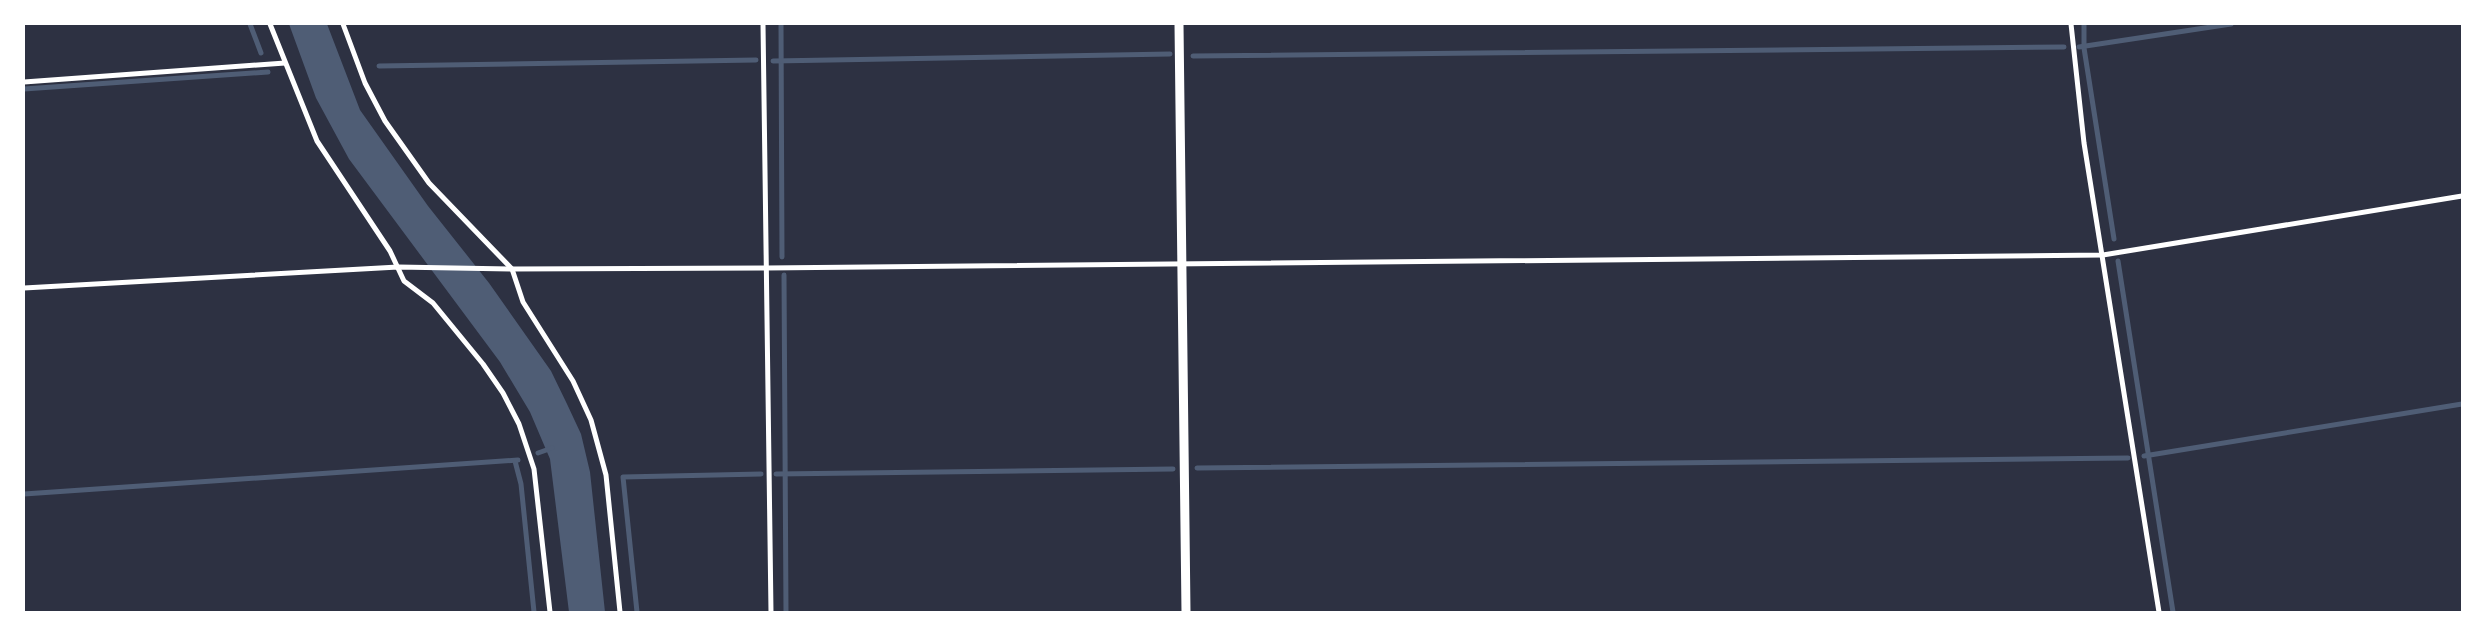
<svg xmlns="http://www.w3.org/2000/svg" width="2486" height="636" viewBox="0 0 2486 636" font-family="Lato,sans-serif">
<rect width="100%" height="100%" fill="#2d3142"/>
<polygon fill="#4f5d75" points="289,24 327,24 360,110 428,206 489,283 551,371 567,404 581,434 590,472 605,612 569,612 550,459 530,412 500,362 349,159 316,98"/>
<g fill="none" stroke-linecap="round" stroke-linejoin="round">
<g stroke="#4f5d75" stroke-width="5">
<polyline points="250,24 261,53"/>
<polyline points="781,24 782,257"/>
<polyline points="2084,24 2084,48 2114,239"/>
<polyline points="2079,47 2231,24"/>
<polyline points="1193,56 2064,47"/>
<polyline points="773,61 1170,54"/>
<polyline points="379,66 756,60"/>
<polyline points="24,89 268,72"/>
<polyline points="2118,261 2173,612"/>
<polyline points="784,275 786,612"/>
<polyline points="538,453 552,448"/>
<polyline points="2144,456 2462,404"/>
<polyline points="515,461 521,484 534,612"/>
<polyline points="1197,468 2128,458"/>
<polyline points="776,474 1173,469"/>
<polyline points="24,494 518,460"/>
<polyline points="637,612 623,477 761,474"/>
</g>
<g stroke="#fff" stroke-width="5">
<polyline points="270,24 317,141 390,251 404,281 433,303 483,364 503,393 519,424 534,469 550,612"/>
<polyline points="343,24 365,83 385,121 429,183 512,269 523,302 573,381 591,420 606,475 620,612"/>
<polyline points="763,24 771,612"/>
<polyline points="2071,24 2084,143 2159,612"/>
<polyline points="24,82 285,63"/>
<polyline points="24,288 398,267 512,269 766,268 2103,255 2462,196"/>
</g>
<polyline stroke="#fff" stroke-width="9" points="1179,24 1186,612"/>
</g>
<rect width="2486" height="636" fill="none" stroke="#ffffff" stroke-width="50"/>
</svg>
